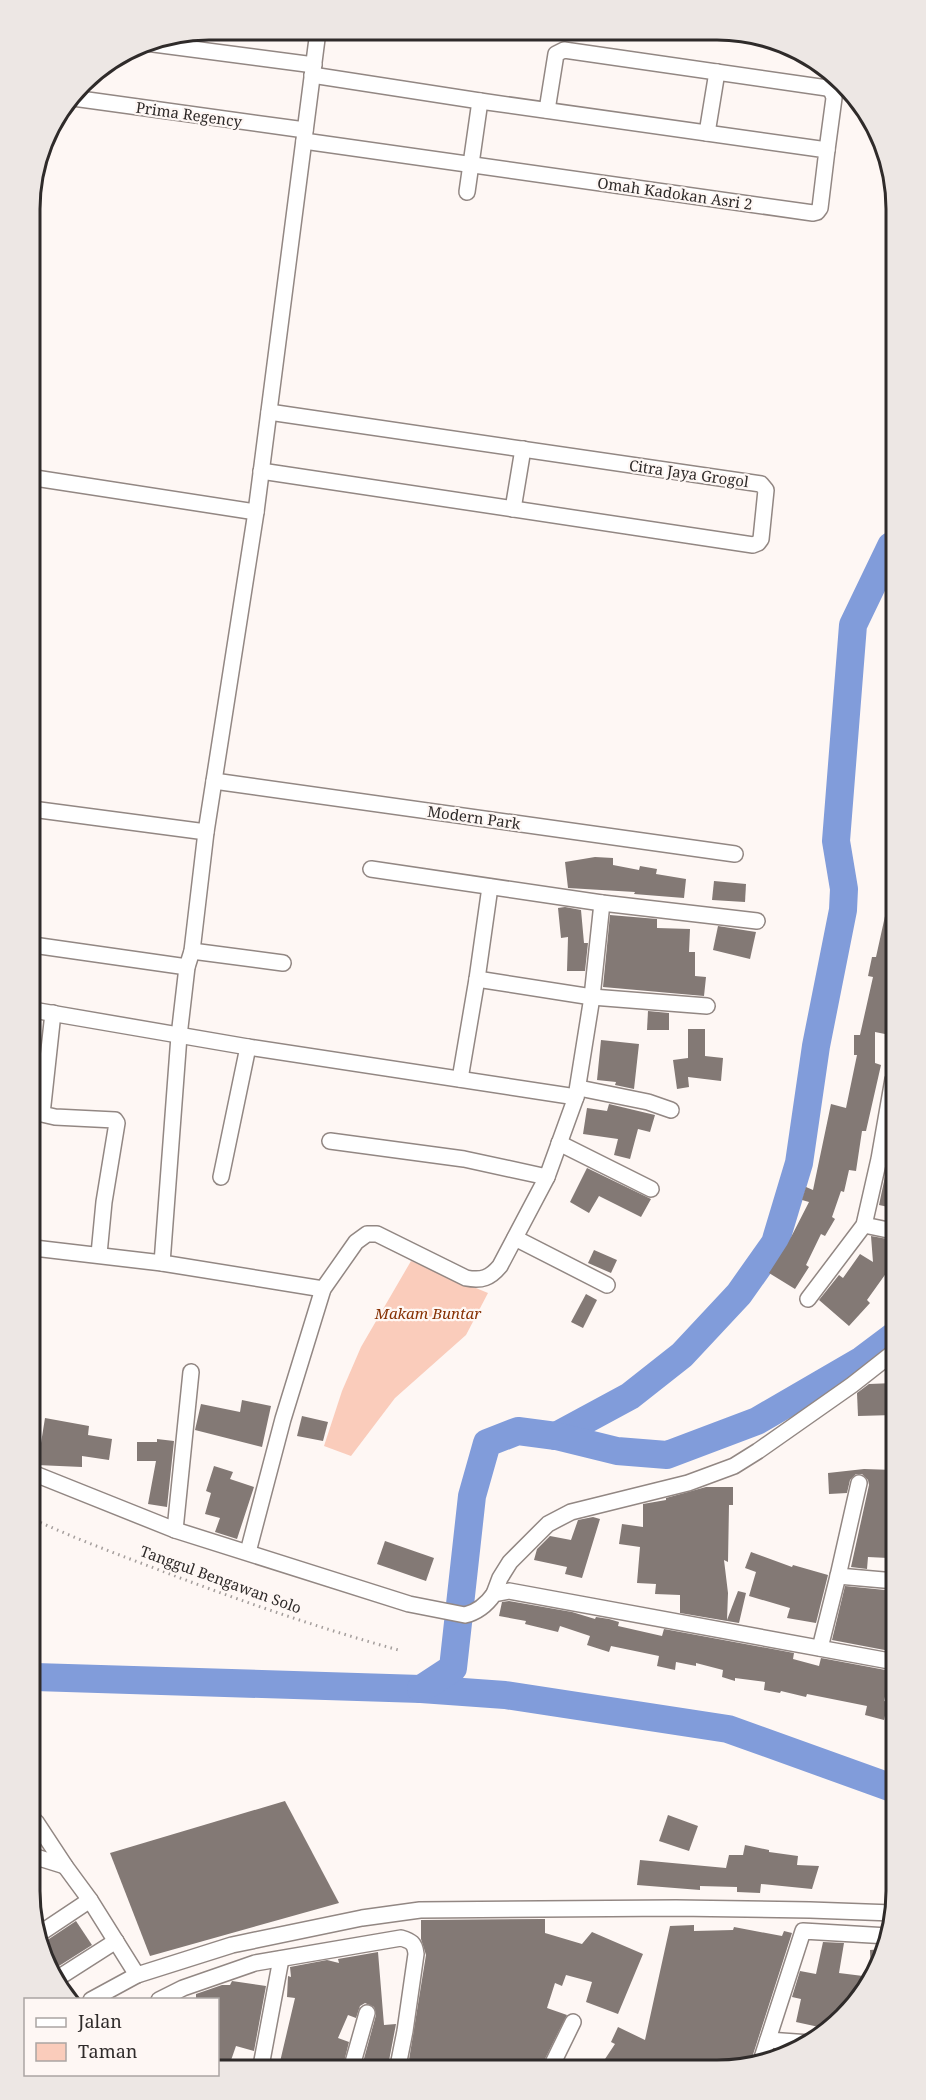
<svg xmlns="http://www.w3.org/2000/svg" width="926" height="2100" viewBox="0 0 926 2100" font-family="'Noto Serif',serif">
<rect width="100%" height="100%" fill="#fef7f4"/>
<polygon fill="#faccbb" points="411,1261 488,1293 466,1335 395,1398 351,1456 324,1446 342,1391 361,1347"/>
<g fill="none" stroke-linecap="round" stroke-linejoin="round">
<g stroke="#819cda" stroke-width="28">
<polyline points="556,1436 630,1396 682,1355 739,1294 775,1243 799,1163 816,1046 843,910 844,889 836,841 853,625 891,546"/>
<polyline points="35,1677 421,1689 505,1695 728,1729 895,1789"/>
<polyline points="421,1689 453,1668 472,1496 487,1443 518,1431 556,1436 617,1451 667,1455 757,1421 862,1360 894,1336"/>
</g>
</g>
<g fill="#837975">
<polygon points="595,857 613,858 613,865 639,870 640,866 657,869 656,874 686,879 684,898 634,894 635,892 568,888 565,862"/>
<polygon points="714,881 746,884 745,902 712,900"/>
<polygon points="565,907 581,910 584,943 588,943 585,971 567,971 568,937 561,938 558,908"/>
<polygon points="887,907 892,907 893,1007 885,1034 875,1032 875,1063 881,1065 866,1131 862,1131 856,1171 849,1170 844,1192 841,1191 832,1217 835,1219 825,1236 821,1234 806,1265 809,1267 795,1289 769,1273 787,1245 809,1202 802,1200 806,1187 813,1190 831,1104 846,1108 857,1055 854,1055 854,1035 860,1035 873,977 868,976 872,957 876,957"/>
<polygon points="610,915 657,919 657,928 690,929 689,952 695,952 695,976 706,977 704,996 603,987"/>
<polygon points="718,926 756,932 750,959 713,950"/>
<polygon points="648,1011 669,1013 669,1030 647,1030"/>
<polygon points="688,1029 705,1029 705,1056 723,1058 721,1081 688,1077 689,1087 677,1089 673,1060 688,1058"/>
<polygon points="601,1040 639,1044 634,1089 615,1085 616,1082 597,1080"/>
<polygon points="609,1104 655,1115 650,1132 638,1129 630,1159 614,1155 618,1139 583,1134 587,1108 607,1111"/>
<polygon points="890,1153 893,1153 893,1208 879,1205"/>
<polygon points="587,1168 651,1199 641,1217 599,1196 589,1213 570,1202"/>
<polygon points="871,1236 893,1240 892,1265 867,1300 870,1303 849,1326 819,1300 839,1275 843,1278 860,1254 873,1262"/>
<polygon points="594,1250 617,1260 611,1273 588,1263"/>
<polygon points="586,1294 597,1300 583,1328 571,1322"/>
<polygon points="894,1383 894,1415 858,1416 857,1393 869,1384"/>
<polygon points="242,1400 271,1406 262,1447 195,1430 201,1404 240,1412"/>
<polygon points="302,1416 328,1422 323,1441 297,1436"/>
<polygon points="45,1418 89,1426 88,1435 112,1439 109,1460 82,1456 82,1467 37,1465 39,1442 41,1443"/>
<polygon points="157,1439 174,1441 167,1507 148,1504 156,1461 137,1461 137,1442 157,1442"/>
<polygon points="214,1466 233,1472 230,1479 254,1487 237,1539 215,1532 220,1518 205,1514 211,1493 206,1491"/>
<polygon points="864,1469 894,1470 894,1517 891,1516 888,1558 868,1557 867,1569 851,1567 869,1485 868,1480 862,1474 856,1474 850,1480 847,1493 829,1494 828,1473"/>
<polygon points="706,1487 733,1487 733,1505 729,1505 728,1562 724,1560 728,1593 727,1620 738,1591 746,1593 739,1623 680,1613 680,1595 655,1594 656,1584 637,1583 640,1547 619,1544 622,1524 643,1527 643,1504 666,1500 666,1498"/>
<polygon points="593,1517 600,1519 582,1578 565,1574 567,1567 534,1560 537,1549 550,1536 571,1540 578,1520"/>
<polygon points="385,1541 434,1558 426,1581 377,1564"/>
<polygon points="751,1552 792,1567 793,1565 828,1575 816,1623 787,1618 790,1608 749,1596 756,1572 745,1568"/>
<polygon points="845,1586 895,1591 895,1652 832,1640"/>
<polygon points="509,1601 572,1612 595,1619 596,1617 609,1619 619,1622 618,1626 662,1636 664,1629 794,1653 793,1659 819,1666 821,1658 891,1671 884,1701 888,1702 884,1720 865,1715 867,1706 807,1694 806,1697 781,1691 780,1693 764,1690 765,1682 735,1678 735,1681 722,1677 723,1670 696,1663 696,1666 676,1662 675,1670 657,1666 659,1656 611,1646 609,1652 587,1645 590,1636 560,1626 558,1632 525,1624 526,1621 499,1616 502,1602"/>
<polygon points="285,1801 339,1903 150,1956 110,1853"/>
<polygon points="668,1815 698,1826 689,1851 659,1841"/>
<polygon points="745,1845 769,1850 769,1852 798,1856 797,1865 819,1866 812,1889 761,1884 760,1893 737,1892 737,1887 700,1886 700,1890 637,1885 640,1860 726,1868 729,1855 743,1855"/>
<polygon points="545,1919 545,1933 582,1944 592,1932 643,1954 618,2014 586,2002 592,1982 566,1975 562,1986 555,1983 547,2008 567,2015 542,2065 408,2066 426,1955 421,1939 421,1920"/>
<polygon points="76,1921 92,1945 51,1971 40,1945"/>
<polygon points="694,1925 694,1931 733,1930 734,1927 782,1936 784,1931 792,1933 750,2064 601,2065 615,2044 611,2042 618,2027 645,2040 670,1926"/>
<polygon points="823,1942 844,1943 839,1973 871,1977 870,1950 885,1949 882,1959 859,2000 828,2029 796,2022 801,1999 792,1997 800,1971 816,1974"/>
<polygon points="378,1952 384,2025 396,2024 388,2066 362,2066 376,2015 374,2007 365,2003 360,2006 356,2018 348,2015 338,2038 349,2042 343,2066 279,2066 295,1998 287,1997 288,1976 291,1977 290,1967 327,1960 339,1963 338,1959"/>
<polygon points="232,1981 266,1986 254,2051 236,2046 229,2066 218,2061 218,2000 196,2000 196,1994 222,1985 230,1985"/>
</g>
<g fill="none" stroke-linecap="round" stroke-linejoin="round">
<g stroke="#928783" stroke-width="18">
<g id="minor">
<polyline points="146,43 314,65"/>
<polyline points="73,98 305,130"/>
<polyline points="547,110 556,54 564,50 827,88 832,92 834,98 827,150"/>
<polyline points="707,133 717,72"/>
<polyline points="304,141 813,213 817,212 820,208 827,150 480,101 312,75"/>
<polyline points="467,192 480,101"/>
<polyline points="261,471 753,545 758,543 761,539 766,490 761,484 269,412"/>
<polyline points="35,478 256,512"/>
<polyline points="513,509 523,449"/>
<polyline points="214,781 735,854"/>
<polyline points="32,809 206,832"/>
<polyline points="371,869 602,903 757,921"/>
<polyline points="33,945 187,967"/>
<polyline points="192,951 283,963"/>
<polyline points="477,979 592,997 707,1006"/>
<polyline points="33,1010 248,1047 576,1097"/>
<polyline points="53,1013 42,1114 55,1117 115,1120 117,1123 104,1202 99,1254"/>
<polyline points="460,1079 477,979 490,887"/>
<polyline points="579,1088 648,1102 671,1110"/>
<polyline points="330,1141 464,1159 547,1177"/>
<polyline points="559,1143 651,1189"/>
<polyline points="221,1177 248,1047"/>
<polyline points="864,1225 893,1231"/>
<polyline points="515,1238 607,1285"/>
<polyline points="34,1248 162,1263 323,1289"/>
<polyline points="162,1263 179,1036 187,967 192,951 206,832 256,512 318,31"/>
<polyline points="808,1299 864,1225 879,1159 893,1079"/>
<path d="M 35,1474 L 175,1530 L 409,1604 L 465,1615 C 478,1612 487,1604 494,1594 L 509,1591 L 895,1662"/>
<polyline points="175,1530 191,1372"/>
<path d="M 248,1552 L 283,1419 L 323,1289 L 356,1242 L 367,1234 L 377,1234 L 466,1278 C 482,1281 490,1278 500,1266 L 547,1177 L 576,1097 L 592,997 L 602,903"/>
<polyline points="838,1576 895,1581"/>
<polyline points="494,1594 500,1578 510,1562 548,1524 571,1512 688,1483 734,1466 758,1451 852,1385 894,1352"/>
<polyline points="820,1648 838,1576 859,1483"/>
<polyline points="36,1822 65,1866 90,1900 137,1975"/>
<polyline points="36,1857 65,1866"/>
<polyline points="36,1936 90,1900"/>
<polyline points="55,1980 116,1941"/>
<polyline points="91,2000 137,1975 232,1945 362,1918 420,1910 676,1908 810,1910 893,1913"/>
<path d="M 159,2000 L 183,1988 L 255,1963 L 401,1938 C 411,1941 415,1943 416,1954 L 405,2031 L 398,2066"/>
<polyline points="768,2040 810,2043"/>
<polyline points="760,2064 803,1931 888,1936"/>
<polyline points="552,2065 573,2022"/>
<polyline points="261,2066 281,1959"/>
<polyline points="352,2066 367,2013"/>
</g>
</g>
<path stroke="#a49e9c" stroke-width="3" stroke-dasharray="1.5 4.5" stroke-linecap="butt" d="M 35,1520 C 74,1538 114,1553 154,1568 C 235,1599 318,1628 402,1651"/>
<use href="#minor" stroke="#fff" stroke-width="15"/>
</g>
<g text-anchor="middle" dominant-baseline="central" stroke-width="4.5" stroke-linejoin="round" paint-order="stroke">
<g font-size="15" fill="#2f2b2a" stroke="#fef7f4">
<text transform="translate(189 114) rotate(8)">Prima Regency</text>
<text transform="translate(675 193) rotate(8)">Omah Kadokan Asri 2</text>
<text transform="translate(689 473) rotate(8)">Citra Jaya Grogol</text>
<text transform="translate(474 817) rotate(8)">Modern Park</text>
<text transform="translate(221 1579) rotate(20)">Tanggul Bengawan Solo</text>
</g>
<g font-size="15" font-style="italic" fill="#863003" stroke="#fef7f4">
<text x="428" y="1313">Makam Buntar</text>
</g>
</g>
<path d="M0 0H926V2100H0ZM209 40H717A169 169 0 0 1 886 209V1891A169 169 0 0 1 717 2060H209A169 169 0 0 1 40 1891V209A169 169 0 0 1 209 40Z" fill="#ede7e4" fill-rule="evenodd"/>
<path fill="none" stroke="#2f2b2a" stroke-width="3" d="M209 40H717A169 169 0 0 1 886 209V1891A169 169 0 0 1 717 2060H209A169 169 0 0 1 40 1891V209A169 169 0 0 1 209 40Z"/>
<rect x="24" y="1998" width="195" height="78" fill="#fef7f4" stroke="#aba5a3" stroke-width="1.5"/>
<rect x="36" y="2018" width="30" height="9" fill="#ffffff" stroke="#aba5a3" stroke-width="1.5"/>
<text x="78" y="2028" font-size="18" fill="#2f2b2a">Jalan</text>
<rect x="36" y="2043" width="30" height="18" fill="#faccbb" stroke="#aba5a3" stroke-width="1.5"/>
<text x="78" y="2058" font-size="18" fill="#2f2b2a">Taman</text>
</svg>
